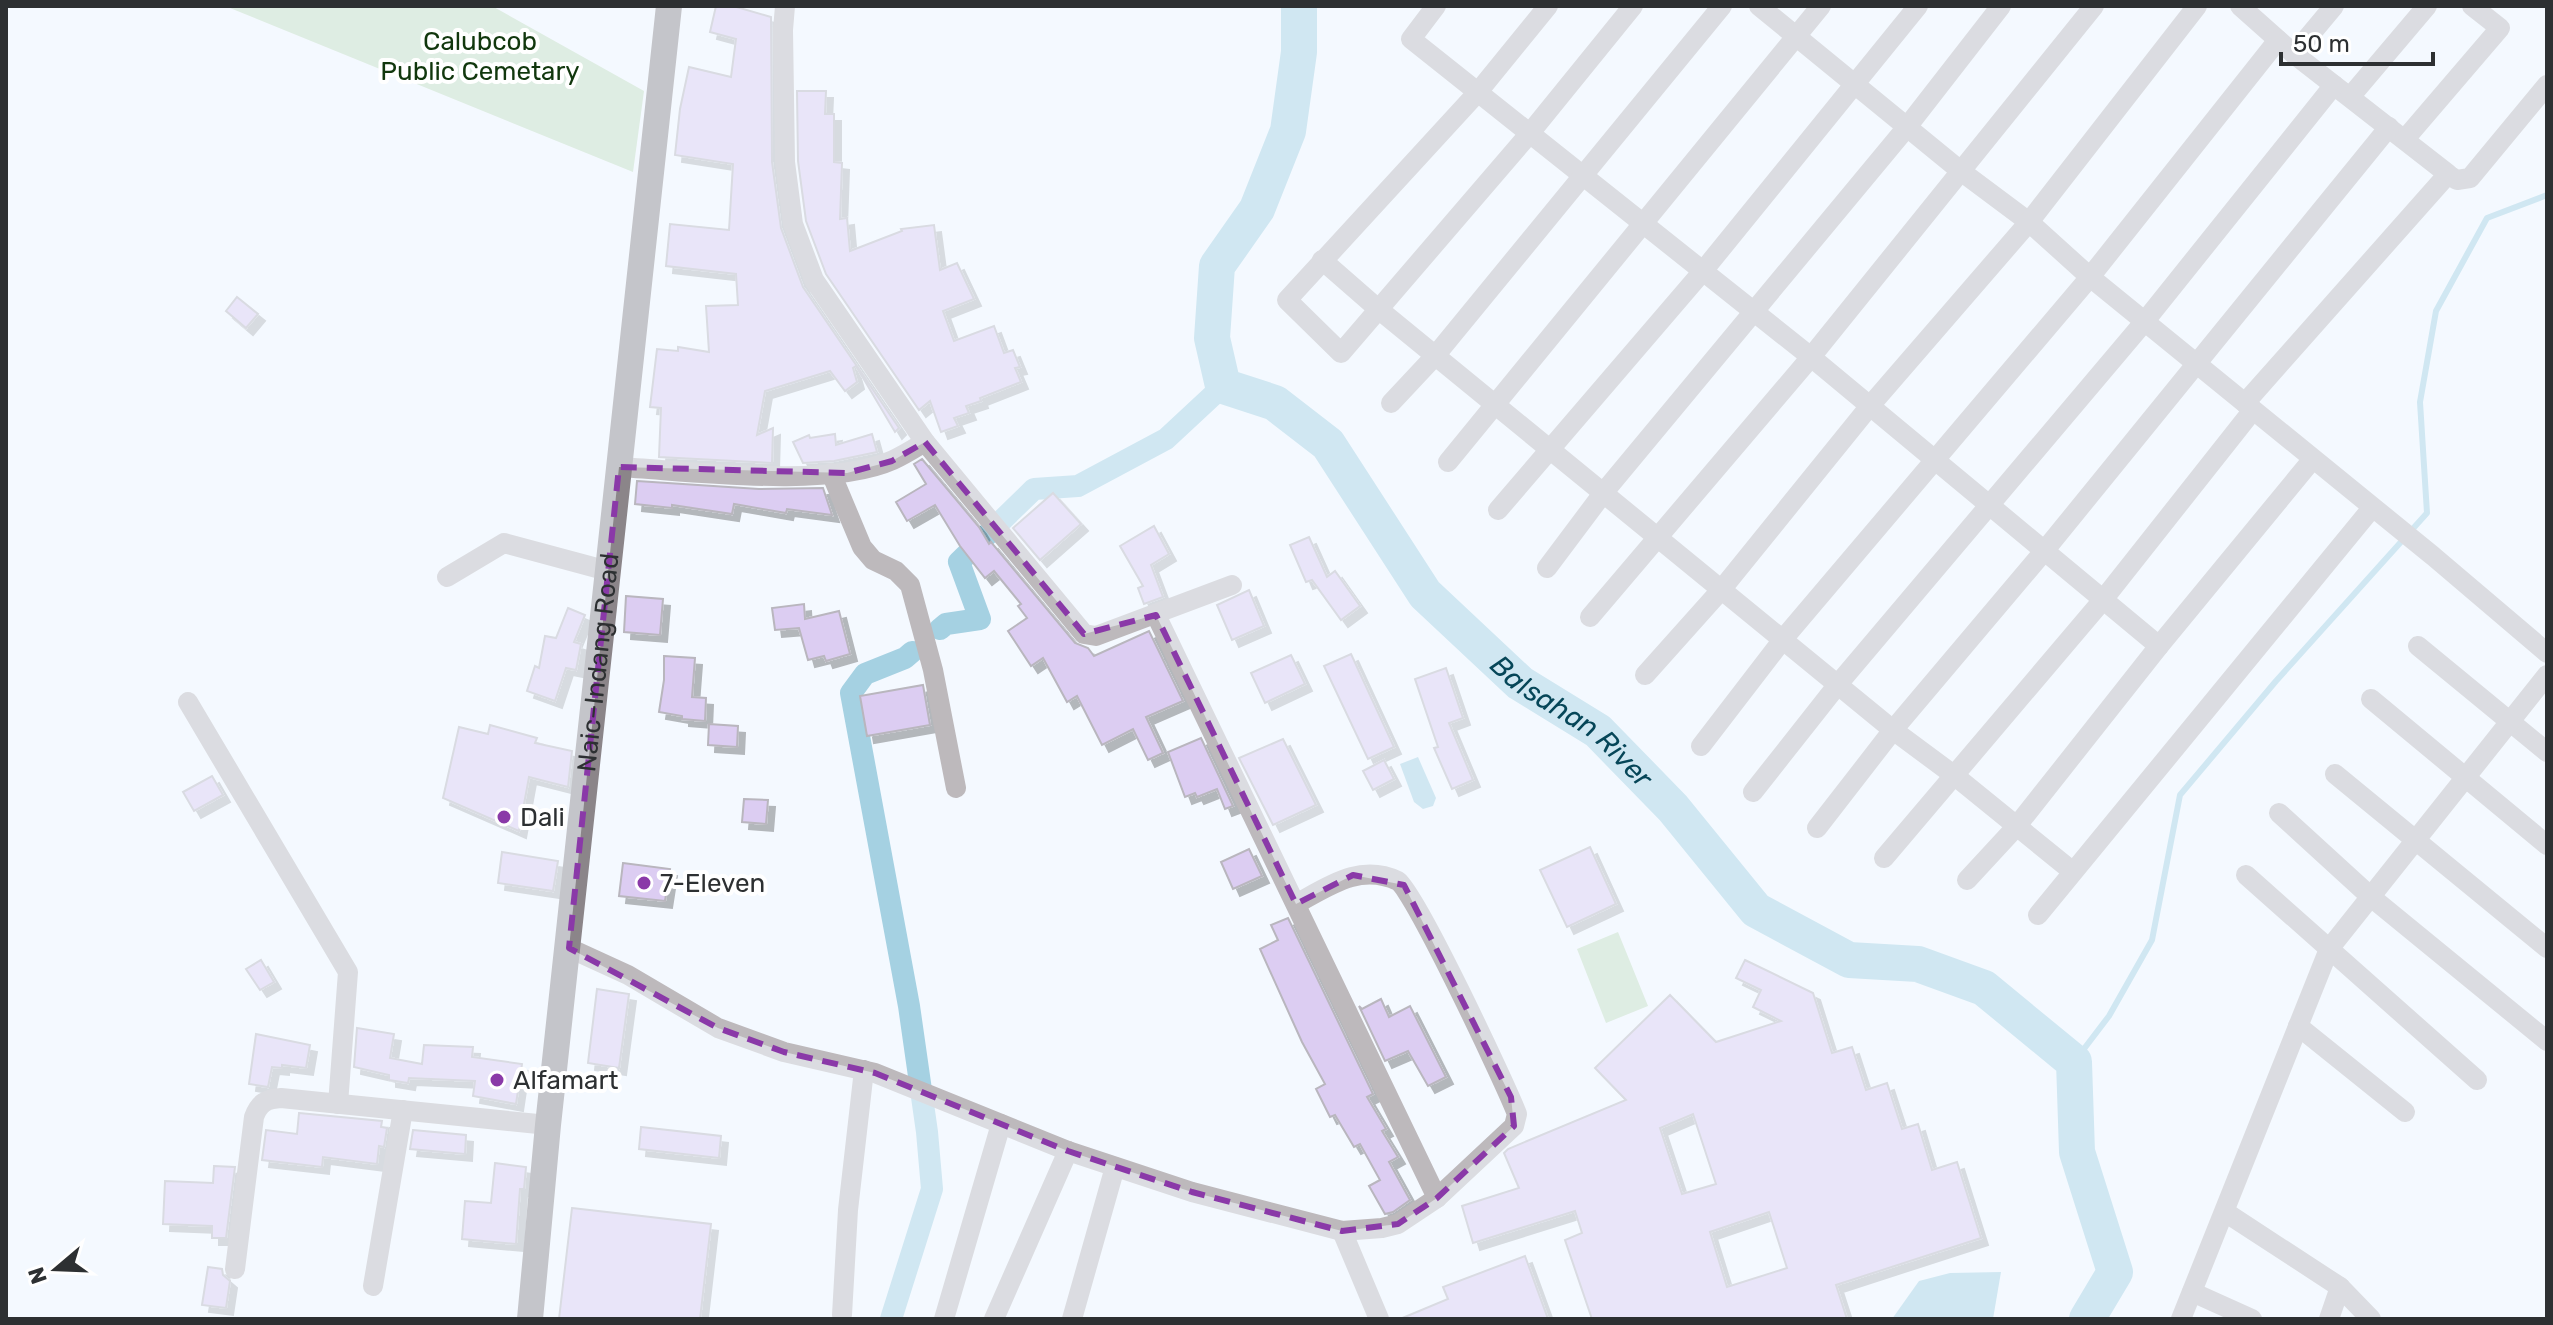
<svg xmlns="http://www.w3.org/2000/svg" width="2553" height="1325" viewBox="0 0 2553 1325" font-family="Rubik,sans-serif">
<defs>
<filter id="shadow"><feDropShadow dx="7" dy="7" stdDeviation="0" flood-color="#0004"/></filter>
</defs>
<rect width="100%" height="100%" fill="#f4f9ff"/>
<g fill="#c4ddc0">
<polygon points="225,6 492,6 644,91 633,172"/>
<polygon points="1618,932 1648,1006 1606,1023 1577,949"/>
</g>
<g fill="#a5d1e2">
<polygon points="1418,757 1436,798 1433,806 1423,809 1414,802 1400,764"/>
<polygon points="2001,1272 1993,1319 1892,1319 1919,1281 1950,1273"/>
</g>
<g fill="none" stroke-linecap="round" stroke-linejoin="round">
<polyline stroke="#a5d1e2" stroke-width="6" points="2074,1062 2109,1016 2152,940 2180,795 2276,681 2427,513 2420,402 2436,311 2487,218 2547,195"/>
<g stroke="#a5d1e2" stroke-width="22">
<polyline points="940,629 946,624 980,619 959,562 1034,489 1078,486 1166,439 1223,386"/>
<polyline points="891,1319 932,1189 927,1132 909,1006 851,693 865,674 905,658 912,652"/>
</g>
<path stroke="#a5d1e2" stroke-width="36" id="s1" d="M 1299,6 L 1299,52 L 1288,131 L 1257,209 L 1217,266 L 1212,338 L 1223,386 L 1275,403 L 1328,444 L 1425,594 L 1520,683 L 1598,731 L 1673,808 L 1756,910 L 1849,960 L 1918,964 L 1984,988 L 2074,1062 L 2077,1152 L 2115,1272 L 2087,1319"/>
</g>
<g fill="#dccdf2" stroke="#b9b6be" stroke-width="2" fill-rule="evenodd" filter="url(#shadow)">
<polygon points="716,6 733,6 771,17 772,162 781,228 803,287 899,428 895,432 856,366 853,368 857,382 845,391 830,371 765,391 757,435 773,428 772,463 659,457 661,408 650,407 657,349 678,351 678,347 709,352 706,306 738,305 736,274 666,266 670,224 729,230 733,164 675,155 680,109 689,67 731,77 736,39 710,32"/>
<polygon points="797,91 826,91 825,114 834,114 834,162 842,163 840,219 847,218 850,251 902,231 901,229 934,225 940,270 957,263 974,299 943,311 954,341 994,326 1004,353 1013,350 1020,367 1015,368 1021,382 980,398 981,401 966,406 969,413 954,418 958,426 941,432 930,401 919,410 826,274 806,221 798,161"/>
<polygon points="237,297 258,314 246,328 226,311"/>
<polygon points="835,434 836,445 872,434 877,452 834,461 803,463 793,442 809,435 810,438"/>
<polygon points="922,459 979,527 989,544 991,542 1075,643 1088,648 1094,656 1149,631 1183,701 1146,717 1163,753 1148,760 1133,729 1102,745 1077,696 1067,702 1043,658 1031,666 1008,631 1027,618 1018,606 1021,604 994,571 985,578 960,546 935,505 907,521 896,502 926,484 914,464"/>
<polygon points="637,481 759,489 823,488 832,515 787,509 786,513 734,504 732,514 672,505 672,508 635,504"/>
<polygon points="1053,493 1081,524 1040,560 1013,528"/>
<polygon points="1154,526 1169,554 1151,565 1163,597 1144,604 1138,588 1143,586 1120,546"/>
<polygon points="1309,537 1327,577 1335,571 1360,606 1341,620 1312,580 1306,582 1290,545"/>
<polygon points="1249,590 1264,626 1232,640 1217,605"/>
<polygon points="626,596 663,599 660,635 624,632"/>
<polygon points="804,604 805,619 839,611 850,654 826,661 824,656 808,660 799,628 775,630 772,608"/>
<polygon points="568,608 585,615 574,642 581,644 576,670 566,668 555,701 527,691 535,666 539,668 545,636 556,638"/>
<polygon points="1351,654 1394,747 1368,759 1324,666"/>
<polygon points="1291,655 1305,684 1265,703 1251,673"/>
<polygon points="664,656 695,658 692,697 706,698 705,721 682,719 682,716 659,712 664,680"/>
<polygon points="1446,668 1463,718 1449,723 1473,780 1452,789 1434,748 1438,747 1415,679"/>
<polygon points="923,685 930,725 867,736 860,696"/>
<polygon points="709,724 738,726 737,747 708,745"/>
<polygon points="490,725 537,738 535,743 572,751 568,787 529,777 519,831 443,798 459,727 488,734"/>
<polygon points="1201,738 1233,806 1225,809 1217,789 1197,797 1195,793 1185,797 1168,752"/>
<polygon points="1283,739 1316,805 1273,825 1239,758"/>
<polygon points="1384,760 1394,779 1373,790 1363,771"/>
<polygon points="212,776 223,795 194,811 183,792"/>
<polygon points="744,799 768,800 766,824 742,822"/>
<polygon points="1590,847 1616,904 1567,927 1540,870"/>
<polygon points="1249,849 1262,876 1233,889 1221,862"/>
<polygon points="502,852 558,861 553,891 498,883"/>
<polygon points="623,863 670,869 665,901 619,896"/>
<polygon points="1288,918 1373,1094 1367,1097 1386,1129 1382,1131 1398,1157 1389,1162 1410,1200 1393,1212 1385,1214 1369,1186 1380,1180 1360,1144 1354,1147 1335,1115 1330,1117 1316,1089 1325,1084 1302,1042 1260,949 1278,940 1271,925"/>
<polygon points="261,960 274,982 260,990 246,969"/>
<path d="M 1745,960 L 1813,993 L 1832,1053 L 1852,1047 L 1866,1090 L 1887,1083 L 1902,1129 L 1918,1124 L 1932,1170 L 1957,1162 L 1981,1238 L 1836,1285 L 1847,1319 L 1592,1319 L 1565,1240 L 1582,1233 L 1575,1211 L 1473,1243 L 1462,1206 L 1519,1188 L 1504,1153 L 1508,1149 L 1626,1100 L 1595,1068 L 1670,995 L 1716,1042 L 1781,1021 L 1753,1007 L 1761,990 L 1736,978 ZM 1693,1114 L 1716,1184 L 1682,1194 L 1660,1128 ZM 1769,1212 L 1787,1268 L 1727,1287 L 1710,1232 Z"/>
<polygon points="597,989 629,994 619,1068 588,1063"/>
<polygon points="1381,999 1389,1017 1410,1006 1446,1077 1428,1086 1408,1051 1385,1061 1359,1006 1362,1009"/>
<polygon points="357,1028 394,1034 390,1058 422,1064 424,1045 473,1047 472,1057 522,1064 516,1104 473,1096 475,1081 409,1078 408,1083 389,1080 389,1075 354,1067"/>
<polygon points="256,1034 310,1045 306,1068 282,1065 282,1068 272,1067 268,1087 249,1084"/>
<polygon points="299,1113 382,1121 381,1127 387,1128 384,1147 379,1146 377,1164 323,1157 322,1167 262,1160 266,1130 297,1134"/>
<polygon points="641,1127 721,1136 719,1158 639,1149"/>
<polygon points="413,1130 466,1135 465,1154 410,1149"/>
<polygon points="495,1163 526,1167 524,1189 520,1189 516,1244 462,1239 465,1201 491,1203"/>
<polygon points="214,1166 235,1167 226,1238 212,1238 212,1226 163,1224 165,1181 213,1183"/>
<polygon points="572,1208 711,1224 700,1319 559,1319"/>
<polygon points="1525,1256 1548,1319 1400,1319 1448,1299 1443,1287"/>
<polygon points="208,1267 222,1269 223,1275 230,1281 226,1308 202,1305"/>
</g>
<g fill="none" stroke-linecap="round" stroke-linejoin="round">
<g stroke="#bdb9bc" stroke-width="20">
<polyline points="785,6 783,30 785,162 793,224 814,280 925,442 1084,634 1096,636 1232,585"/>
<polyline points="1436,6 1411,39 1811,357 2159,646"/>
<polyline points="1548,6 1478,92 1287,300 1341,353 1530,133 1633,6"/>
<polyline points="1759,6 1962,172 2029,222 2090,277 2433,556 2547,653"/>
<polyline points="2240,6 2294,54 2448,174 2245,403"/>
<polyline points="2294,54 2334,6"/>
<polyline points="2350,97 2427,6"/>
<polyline points="2405,139 2500,28 2472,6"/>
<polyline points="2447,174 2457,180 2470,178 2547,85"/>
<polyline points="1322,260 1377,308 1893,730 1955,776 2072,871"/>
<polyline points="1391,403 1435,356 1722,6"/>
<polyline points="1448,462 1821,6"/>
<path d="M 619,467 C 692,471 829,489 893,460 C 904,455 915,448 925,442"/>
<polyline points="831,473 862,547 873,560 896,571 910,585 933,670 956,788"/>
<polyline points="1498,510 1703,271 1918,6"/>
<polyline points="1547,568 1604,492 1907,127 2001,6"/>
<polyline points="447,577 504,543 608,571"/>
<polyline points="1156,615 1437,1198"/>
<polyline points="1590,617 1811,357 2094,6"/>
<polyline points="2418,646 2547,752"/>
<polyline points="1645,675 1721,590 1869,407 2029,222 2197,6"/>
<polyline points="2371,699 2547,845"/>
<polyline points="188,702 348,972 338,1104"/>
<polyline points="1701,746 1784,638 2090,277 2278,40"/>
<polyline points="2335,774 2547,948"/>
<polyline points="1753,792 1839,683 2145,321 2334,85"/>
<polyline points="2279,813 2371,897 2547,1041"/>
<polyline points="1817,828 1893,730 2045,550 2389,127"/>
<polyline points="1884,858 2102,601 2253,410"/>
<polyline points="2246,875 2477,1080"/>
<polyline points="1967,880 2016,827 2159,646 2312,460"/>
<polyline points="2038,915 2372,508"/>
<path d="M 569,948 L 628,975 L 718,1028 L 784,1052 L 875,1073 L 1068,1151 L 1192,1192 L 1342,1231 L 1382,1228 L 1398,1224 L 1437,1198 L 1514,1126 L 1517,1114 C 1507,1087 1413,888 1398,881 C 1360,863 1329,886 1296,904"/>
<polyline points="2298,1026 2405,1112"/>
<polyline points="2225,1212 2340,1287 2329,1319"/>
<polyline points="1342,1231 1379,1319"/>
<path d="M 235,1269 L 254,1117 C 259,1103 266,1099 281,1098 L 548,1125"/>
<polyline points="373,1286 403,1110"/>
<polyline points="2340,1287 2371,1319"/>
<polyline points="2192,1292 2252,1319"/>
<polyline points="842,1315 848,1210 864,1070"/>
<polyline points="944,1319 1001,1124"/>
<polyline points="994,1319 1068,1151"/>
<polyline points="1072,1319 1115,1167"/>
<polyline points="2181,1319 2329,949 2547,675"/>
</g>
<path stroke="#8b8589" stroke-width="26" id="s2" d="M 530,1319 L 548,1125 L 669,6"/>
</g>
<path d="M0 0H2553V1325H0ZM 925,442 L 1084,634 L 1156,615 L 1296,904 L 1353,875 L 1404,885 L 1511,1097 L 1514,1126 L 1437,1198 L 1398,1224 L 1342,1231 L 1192,1192 L 1068,1151 L 875,1073 L 784,1052 L 718,1028 L 569,948 L 619,467 L 847,473 L 892,461 Z" fill="#f4f9ff" fill-opacity=".55" fill-rule="evenodd"/>
<path fill="none" stroke="#8a39a8" stroke-width="6" stroke-dasharray="16 10" stroke-linejoin="round" d="M 925,442 L 1084,634 L 1156,615 L 1296,904 L 1353,875 L 1404,885 L 1511,1097 L 1514,1126 L 1437,1198 L 1398,1224 L 1342,1231 L 1192,1192 L 1068,1151 L 875,1073 L 784,1052 L 718,1028 L 569,948 L 619,467 L 847,473 L 892,461 Z"/>
<g fill="#8a39a8" stroke="#fff" stroke-width="3">
<circle cx="504" cy="817" r="8"/>
<circle cx="644" cy="883" r="8"/>
<circle cx="497" cy="1080" r="8"/>
</g>
<g text-anchor="middle" dominant-baseline="central" stroke-width="8" stroke-linejoin="round" paint-order="stroke">
<g font-size="26" fill="#11370d" stroke="#fff">
<text x="480" y="41">Calubcob<tspan x="480" dy="30">Public Cemetary</tspan></text>
</g>
<g font-size="26" fill="#2d3032" stroke="#fff">
<text stroke="none"><textPath href="#s2" startOffset="660">Naic–Indang Road</textPath></text>
</g>
<g font-size="26" fill="#2d3032" stroke="#fff" text-anchor="start">
<text x="520" y="817">Dali</text>
<text x="660" y="883">7-Eleven</text>
<text x="513" y="1080">Alfamart</text>
</g>
<g font-size="28" font-style="italic" fill="#064658" stroke="#fff">
<text stroke="none"><textPath href="#s1" startOffset="896">Balsahan River</textPath></text>
</g>
</g>
<rect width="2553" height="1325" fill="none" stroke="#2d3032" stroke-width="16"/>
<g transform="translate(56 1269) rotate(251)" stroke="#ffffff" stroke-width="6" paint-order="stroke">
<path d="M0-6L14 30L0 20L-14 30Z" fill="#2d3032"/>
<text y="-12" font-size="22" font-weight="bold" text-anchor="middle" fill="#2d3032">N</text>
</g>
<path d="M2281 52v12h152v-12" fill="none" stroke="#2d3032" stroke-width="4"/>
<text x="2293" y="52" font-size="24" fill="#2d3032" stroke="#ffffff" stroke-width="6" paint-order="stroke">50 m</text>
</svg>
